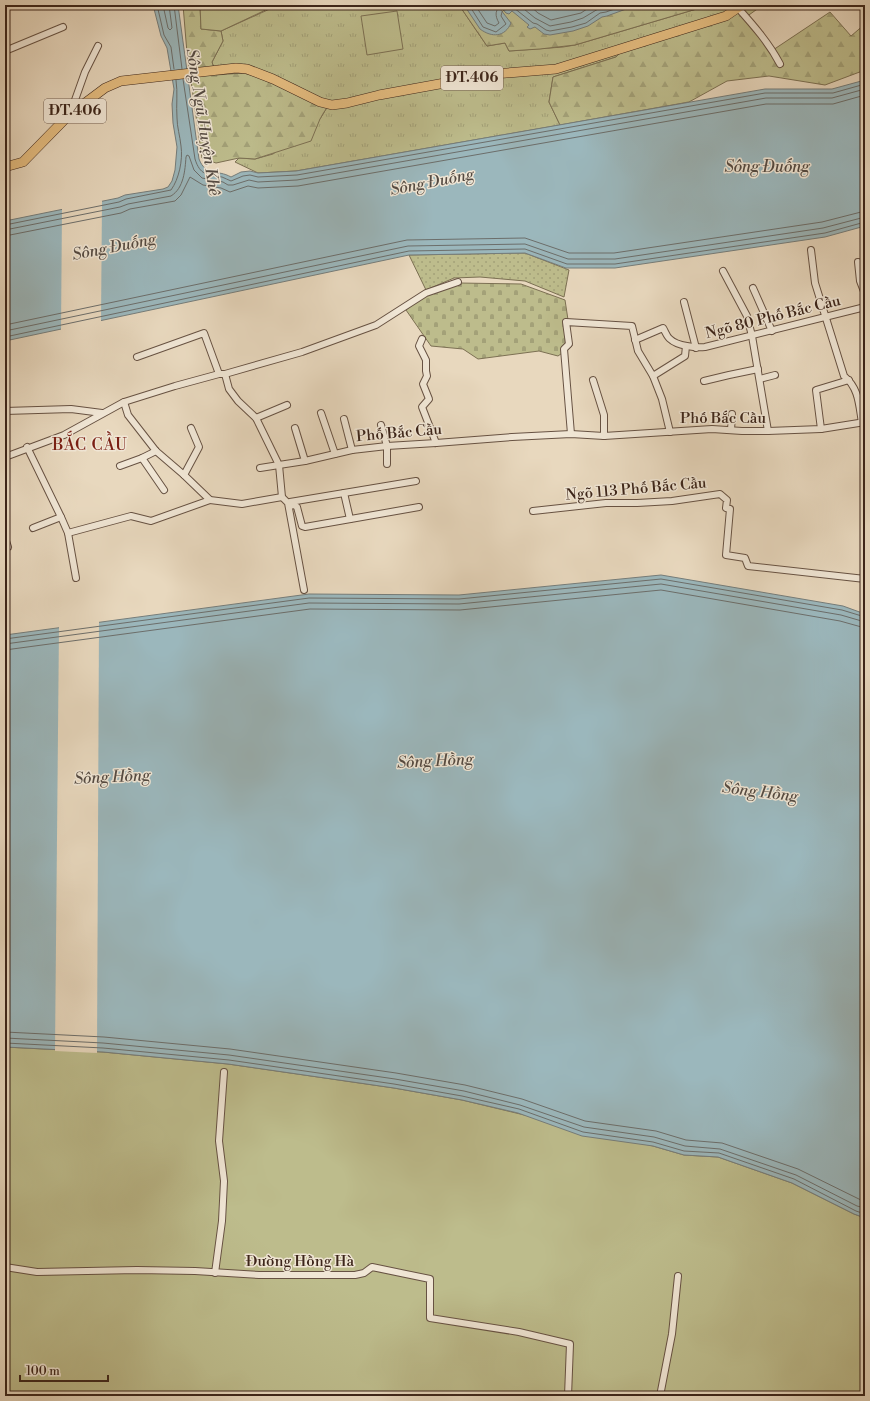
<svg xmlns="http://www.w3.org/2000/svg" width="870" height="1401" viewBox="0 0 870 1401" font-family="'Libre Bodoni',serif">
<defs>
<pattern id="grass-tufts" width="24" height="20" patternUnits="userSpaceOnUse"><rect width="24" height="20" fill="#bdbc8c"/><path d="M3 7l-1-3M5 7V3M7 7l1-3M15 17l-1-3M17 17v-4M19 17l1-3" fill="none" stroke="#a3a178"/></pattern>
<pattern id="forest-firs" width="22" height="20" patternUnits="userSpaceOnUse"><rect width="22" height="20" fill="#bdbc8c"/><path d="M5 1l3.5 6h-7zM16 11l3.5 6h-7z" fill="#a3a178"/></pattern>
<pattern id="cemetery-stones" width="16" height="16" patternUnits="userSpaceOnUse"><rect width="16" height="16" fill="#bdbc8c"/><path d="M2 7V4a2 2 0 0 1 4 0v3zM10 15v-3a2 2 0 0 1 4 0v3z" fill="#a3a178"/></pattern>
<pattern id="park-dots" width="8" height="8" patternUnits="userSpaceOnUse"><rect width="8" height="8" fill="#bdbc8c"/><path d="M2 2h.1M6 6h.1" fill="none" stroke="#a3a178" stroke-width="1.8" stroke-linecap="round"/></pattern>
</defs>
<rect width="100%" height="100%" fill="#e8d8be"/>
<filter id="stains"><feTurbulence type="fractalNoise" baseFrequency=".005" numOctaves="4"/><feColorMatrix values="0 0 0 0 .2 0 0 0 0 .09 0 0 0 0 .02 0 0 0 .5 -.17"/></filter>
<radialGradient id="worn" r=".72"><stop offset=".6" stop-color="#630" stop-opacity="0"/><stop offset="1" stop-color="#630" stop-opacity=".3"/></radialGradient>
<polygon fill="url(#grass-tufts)" stroke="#7c7053" points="272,5 459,5 487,46 505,43 509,51 563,47 575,45 710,5 763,5 746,17 626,47 616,57 553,77 549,102 560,125 296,171 258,173 235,162 239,158 255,159 273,154 320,119 329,104 240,73 216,75 212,62 223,41 221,31 272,8"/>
<g fill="url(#forest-firs)" stroke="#7c7053">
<polygon points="183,5 200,5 201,29 221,31 223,41 212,62 216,75 243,73 252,75 329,104 320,119 311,141 255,159 239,158 216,163 202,158 187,53"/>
<polygon points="459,5 710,5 575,45 540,49 509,51 505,43 487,46"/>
<polygon points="738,8 773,50 830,12 851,36 865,24 865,70 825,85 769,76 727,81 689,102 560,125 549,102 553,77 616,57 626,47"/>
</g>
<polygon fill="url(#cemetery-stones)" stroke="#7c7053" points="459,283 521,284 565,300 572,346 558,356 539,351 478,359 463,349 431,346 406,310 426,294"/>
<polygon fill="url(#park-dots)" stroke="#7c7053" points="525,253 569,270 564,297 525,281 480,277 454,278 426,290 409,255"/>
<g fill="#bdbc8c" stroke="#7c7053">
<polygon points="200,5 272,5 272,7 221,31 201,29"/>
<polygon points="397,11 403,49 367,55 361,16"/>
<polygon points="5,1047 103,1052 228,1064 394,1088 462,1100 653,1146 684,1155 718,1157 792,1183 854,1214 865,1218 865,1396 5,1396"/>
</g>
<g fill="#9bb7bc" stroke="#757d7b">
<path d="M 153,5 L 178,5 L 199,159 C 206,177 217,169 231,177 L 241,172 L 250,171 L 258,173 L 296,171 L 765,89 L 832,89 L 865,80 L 865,226 L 825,237 L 615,268 L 566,268 L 525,253 L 409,255 L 5,341 L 5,221 L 118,198 L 125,195 L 163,189 L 168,187 L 172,181 L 175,170 L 177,147 L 173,123 L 172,104 L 174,89 L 167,48 L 161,36 Z"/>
<path d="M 464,5 L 497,5 L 511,23 C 505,37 492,38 480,29 Z"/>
<polygon points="499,5 637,5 607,16 602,17 588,26 573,31 550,35 544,34 535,27 530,29 527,27 529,25 512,11 509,14 506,13"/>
<polygon points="661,575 843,606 865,614 865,1218 854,1214 792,1183 718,1157 684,1155 653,1146 582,1136 518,1113 462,1100 394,1088 228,1064 103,1052 5,1047 5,635 309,594 459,595"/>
</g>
<g fill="#e8d8be">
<polygon points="102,200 101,322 61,331 62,208"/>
<polygon points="99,621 97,1053 55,1051 59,626"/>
</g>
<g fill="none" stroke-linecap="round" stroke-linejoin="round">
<g stroke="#6c6e6b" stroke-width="1">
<polyline points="157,5 164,35 171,47 174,69"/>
<polyline points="163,5 168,28 170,30 172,28 169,5"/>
<polyline points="174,5 182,69"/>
<polyline points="469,5 483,27 496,32 506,24 501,16 502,12 504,10 514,8 533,23 537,24 546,30 550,31 572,27 586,23 600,13 606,12 626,5"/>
<path d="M 475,5 L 487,23 L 495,26 L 499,23 C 495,16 494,9 503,5"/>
<polyline points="519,5 535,18 550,26 571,22 583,18 598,9 612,5"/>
<polyline points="529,5 538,13 551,20 581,13 593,5"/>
<path d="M 183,79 L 195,159 C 200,175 207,175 222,177 C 225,178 228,180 231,181 L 243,176 L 250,175 L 258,177 L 297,175 L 765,93 L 833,93 L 865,84"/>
<path d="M 5,225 L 119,202 L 126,199 L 171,190 C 179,179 183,160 181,146 C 180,136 177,127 177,118 C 176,105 178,93 176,80"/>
<path d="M 5,230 L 120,207 L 128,204 L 171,196 C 184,188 185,170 186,157 L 187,155 L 189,156 L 194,170 L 202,178 L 223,182 L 228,185 L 233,185 L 249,180 L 258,182 L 297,180 L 766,98 L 832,98 L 865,89"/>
<polyline points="5,236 121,213 130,209 175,201 181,195 190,177 203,185 221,188 230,192 248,186 258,188 298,186 766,104 833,104 865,95"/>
<polyline points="5,325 407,240 525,238 569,253 614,253 822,222 865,211"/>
<polyline points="5,331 408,246 525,244 568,259 615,259 823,228 865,217"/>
<polyline points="5,337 409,251 525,249 567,264 615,264 825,233 865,222"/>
<polyline points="5,639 309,598 459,599 661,579 842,610 865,617"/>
<polyline points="5,644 309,603 459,604 661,584 841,615 865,622"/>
<polyline points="5,650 310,609 460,610 661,590 840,621 865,628"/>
<polyline points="5,1032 104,1037 230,1049 396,1073 465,1085 522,1099 585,1121 656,1131 686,1140 722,1143 798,1169 865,1202"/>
<polyline points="5,1038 103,1043 229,1055 395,1079 464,1091 520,1105 584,1127 654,1137 685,1146 720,1149 796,1175 857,1206 865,1208"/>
<polyline points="5,1043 103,1048 229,1060 394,1084 462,1096 519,1109 583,1132 653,1142 684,1151 719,1153 794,1179 856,1211 865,1214"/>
</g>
<g stroke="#675243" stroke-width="8">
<g id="street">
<polyline points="861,5 865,10"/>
<path d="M 738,8 C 754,26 769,43 780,64"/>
<polyline points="5,51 63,27"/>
<polyline points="70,114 85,72 98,46"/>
<path d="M 811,250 L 815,283 L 844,376 C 859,388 859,405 862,423"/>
<polyline points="858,262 860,281 865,294"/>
<polyline points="723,271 747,316 752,336 768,431"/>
<polyline points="753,288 772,331"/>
<polyline points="684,302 696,348"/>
<polyline points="422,339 419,346 426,360 426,371 427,376 423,384 429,399 422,407 436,443"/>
<path d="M 635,340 L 663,328 C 665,331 667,337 670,339 C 677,346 696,348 705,347 L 865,307"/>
<polyline points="137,357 204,333 219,374"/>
<polyline points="225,374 302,352 376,325 426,293 458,282"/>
<polyline points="653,376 685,356 686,346"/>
<polyline points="760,379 775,375"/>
<polyline points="593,380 604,415 604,436"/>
<polyline points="704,381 729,375 758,369"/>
<polyline points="124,402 128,415 156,451 184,475 210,500 242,504 282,497"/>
<polyline points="5,411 71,409 102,413"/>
<polyline points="321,413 335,454"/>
<polyline points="256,418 287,405"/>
<polyline points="344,419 352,450"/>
<polyline points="381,425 387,446 387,464"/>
<polyline points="295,428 305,461"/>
<polyline points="821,429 816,390 849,380"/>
<polyline points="731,430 732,414"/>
<polyline points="571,434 564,349 569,344 566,322 632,326 638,351 653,376 662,399 670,432"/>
<polyline points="27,447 61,517 33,528"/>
<polyline points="5,457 64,435 124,402 175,386 219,374 225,374 229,389 238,401 256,418 279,465 305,461 352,450 387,446 436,443 512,437 571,434 604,436 712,429 742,431 768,431 821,429 865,422"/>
<polyline points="142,458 164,490"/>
<polyline points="120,466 142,458 156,451"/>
<polyline points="260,468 279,465 282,497 288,503 304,590"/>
<polyline points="184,475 199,447 191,428"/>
<polyline points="344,493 350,519"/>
<polyline points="290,502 416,481"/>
<polyline points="289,506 294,505 297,507 302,526 305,527 419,507"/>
<polyline points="533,511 606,503 637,503 672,501 720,494 727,500 726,508 730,509 726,555 745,558 748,566 865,579"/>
<polyline points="61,517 68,533 76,578"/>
<polyline points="68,533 131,516 151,521 210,500"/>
<polyline points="5,538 8,547 5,548"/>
<polyline points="5,1267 37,1272 137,1270 195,1271 259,1275 355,1275 364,1273 372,1267 430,1279 430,1318 519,1332 570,1344 568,1396"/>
<polyline points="215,1273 222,1221 224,1181 219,1141 224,1072"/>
<polyline points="660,1396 672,1334 678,1276"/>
</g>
</g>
<g stroke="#3c251a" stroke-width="10">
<polyline id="primary" points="5,167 23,162 69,115 105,88 121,81 236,68 247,69 273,79 320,102 332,105 347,103 379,95 494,74 556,69 726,16 742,5"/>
</g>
<use href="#street" stroke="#f0e6d5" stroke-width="6"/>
<use href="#primary" stroke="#e4bc7f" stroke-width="9"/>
</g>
<g text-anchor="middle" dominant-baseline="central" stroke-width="3" stroke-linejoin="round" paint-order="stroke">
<g fill="#f0e6d5" stroke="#725f52" stroke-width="1">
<rect x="441" y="66" width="62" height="24" rx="3"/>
<rect x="44" y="99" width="62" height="24" rx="3"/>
</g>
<g font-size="14" font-weight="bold" fill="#3c251a">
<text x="472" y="78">ĐT.406</text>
<text x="75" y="111">ĐT.406</text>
</g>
<g font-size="15" fill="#3c251a" stroke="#f0e6d5">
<text transform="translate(773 317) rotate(-14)">Ngõ 80 Phố Bắc Cầu</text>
<text x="723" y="418">Phố Bắc Cầu</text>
<text transform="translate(399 433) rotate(-5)">Phố Bắc Cầu</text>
<text transform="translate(636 489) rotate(-5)">Ngõ 113 Phố Bắc Cầu</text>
<text x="300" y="1261">Đường Hồng Hà</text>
</g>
<g font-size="16" font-style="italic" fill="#544a42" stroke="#f0e6d5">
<text transform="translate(203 122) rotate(81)">Sông Ngũ Huyện Khê</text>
<text x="767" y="167">Sông Đuống</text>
<text transform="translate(432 182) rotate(-11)">Sông Đuống</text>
<text transform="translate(114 247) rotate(-11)">Sông Đuống</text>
<text transform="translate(435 761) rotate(-3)">Sông Hồng</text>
<text transform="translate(112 777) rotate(-3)">Sông Hồng</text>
<text transform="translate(760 792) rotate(7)">Sông Hồng</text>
</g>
<g font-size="16" letter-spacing="1" fill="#7a1f14" stroke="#f0e6d5">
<text x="90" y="445">BẮC CẦU</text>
</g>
</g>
<rect width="870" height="1401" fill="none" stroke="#e8d8be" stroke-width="20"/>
<rect x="6" y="6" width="858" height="1389" fill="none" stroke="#3c251a" stroke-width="2"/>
<rect x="10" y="10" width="850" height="1381" fill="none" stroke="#3c251a"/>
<path d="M20 1375v6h88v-6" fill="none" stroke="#3c251a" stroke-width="2"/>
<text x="26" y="1375" font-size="12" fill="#3c251a" stroke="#f0e6d5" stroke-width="3" paint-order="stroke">100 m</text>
<rect width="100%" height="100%" filter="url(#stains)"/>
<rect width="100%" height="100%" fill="url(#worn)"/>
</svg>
